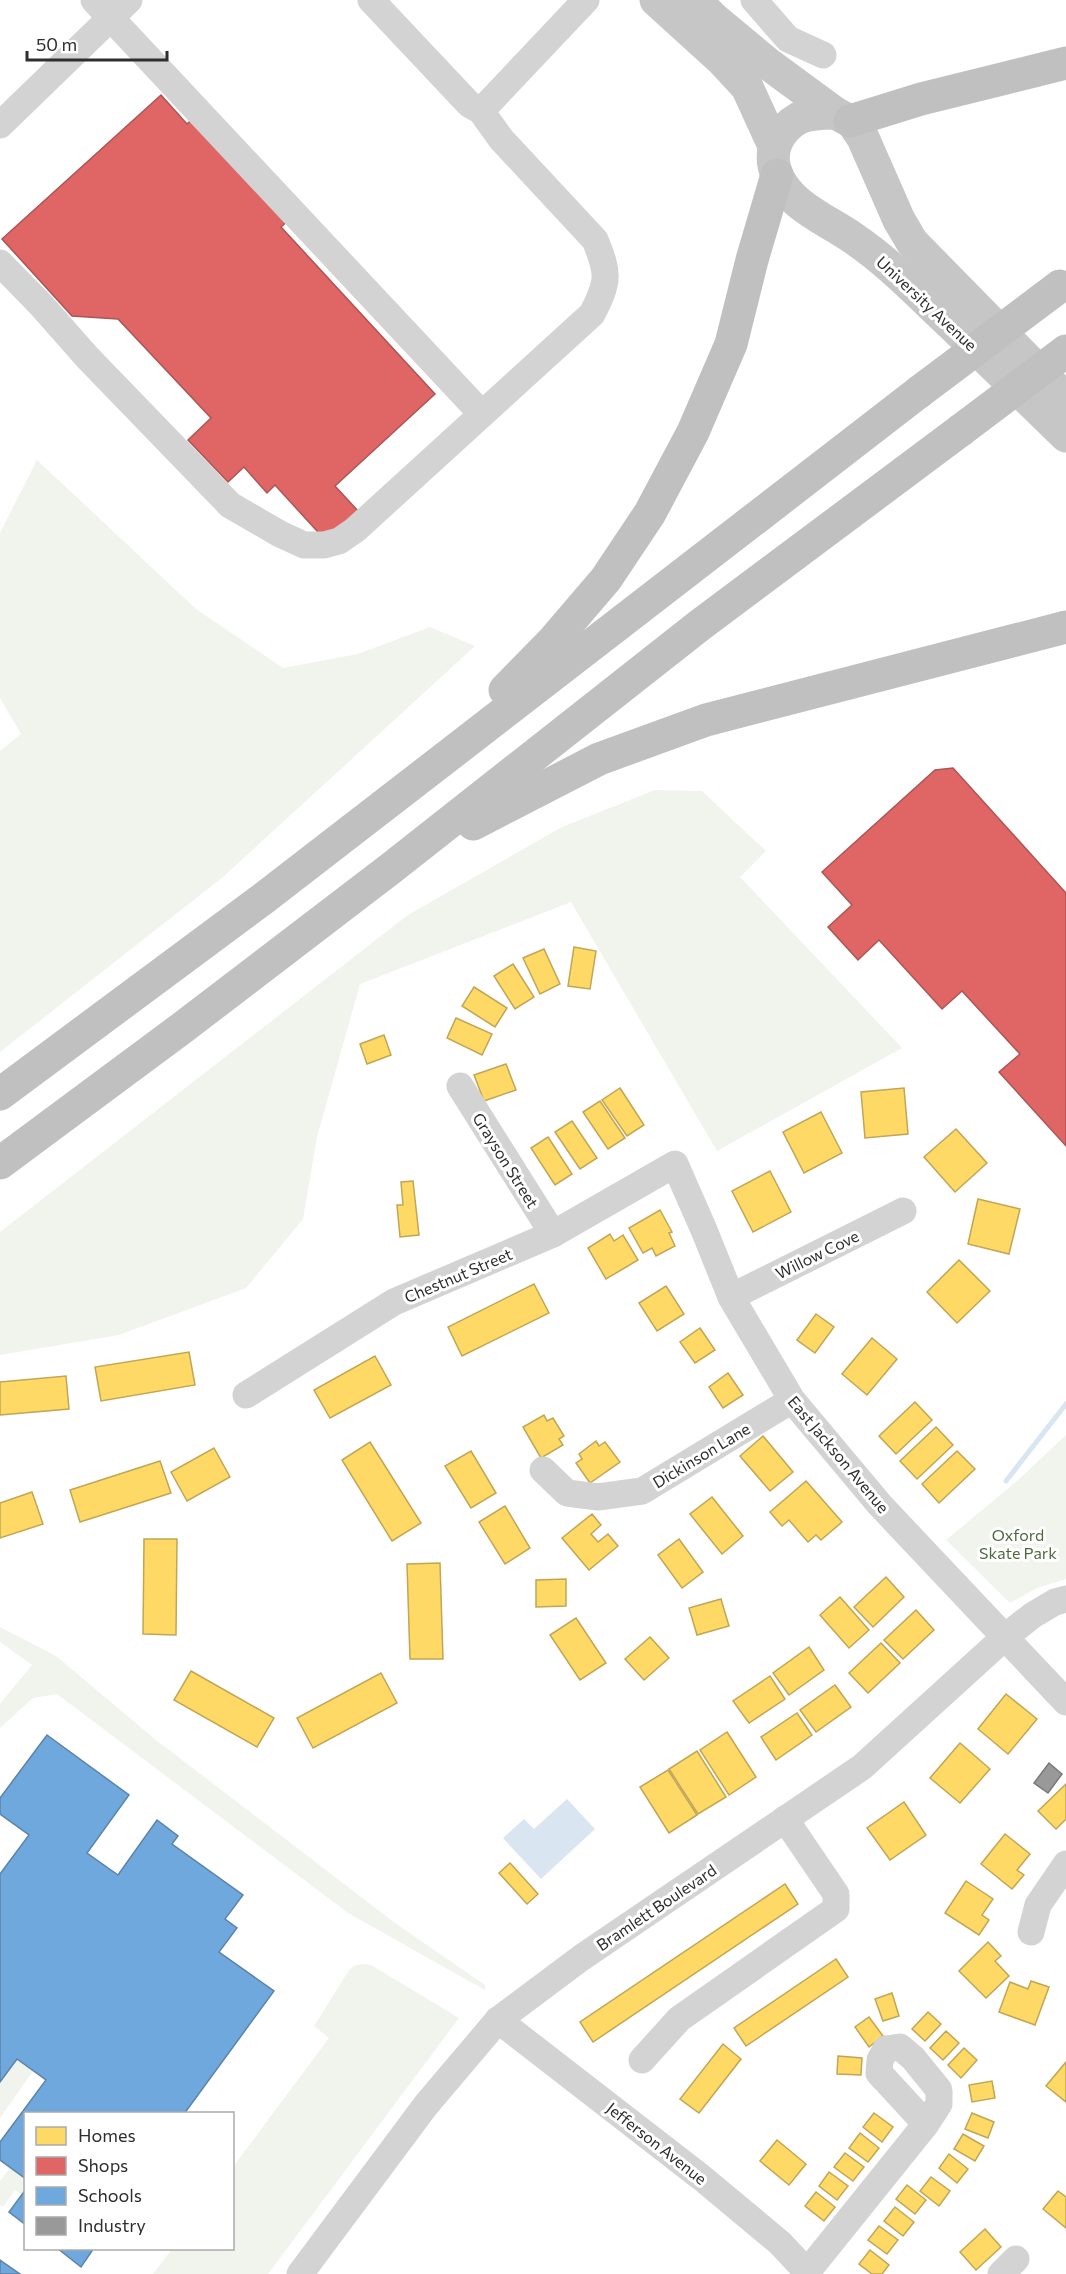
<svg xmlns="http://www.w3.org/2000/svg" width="1066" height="2274" viewBox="0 0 1066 2274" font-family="Commissioner,sans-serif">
<rect width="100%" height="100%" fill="#fff"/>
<g fill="#f0f4ec">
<polygon points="37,460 196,609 283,668 358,654 430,627 475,646 223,877 0,1052 0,751 21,734 0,698 0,533"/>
<polygon points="655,790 702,791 766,851 740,877 902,1048 717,1151 571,902 360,984 317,1137 303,1219 246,1288 119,1335 0,1355 0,1232 408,915 562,827"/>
<polygon points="1066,1435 1066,1579 1037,1588 1010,1603 946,1540 1017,1481"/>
<polygon points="0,1627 56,1656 156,1740 288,1841 395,1923 485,1985 485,1990 348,1913 57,1694 33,1698 0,1728 0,1704 32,1665 0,1642"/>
<polygon points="362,1964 371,1965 459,2018 268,2274 153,2274 172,2249 232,2248 233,2167 329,2038 314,2026 349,1970 354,1966"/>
<polygon points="17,2059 33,2071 0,2118 0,2082"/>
<polygon points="10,2168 25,2179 25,2189 22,2195 15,2190 3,2207 0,2205 0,2181"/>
</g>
<polygon fill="#d9e6f1" points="567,1799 595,1829 541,1879 503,1838 524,1819 534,1829"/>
<g fill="#ffd966" stroke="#c0a655" stroke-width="1.5">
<polygon points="574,947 596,951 590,989 568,986"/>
<polygon points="544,949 560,984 540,994 523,958"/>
<polygon points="513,964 534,997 515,1009 494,976"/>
<polygon points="474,987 507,1008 495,1027 462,1006"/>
<polygon points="456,1018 492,1034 482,1055 447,1038"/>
<polygon points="384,1035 391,1055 367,1064 360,1044"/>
<polygon points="506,1064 516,1090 484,1101 474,1075"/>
<polygon points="620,1088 644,1125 627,1136 602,1100"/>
<polygon points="904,1088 908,1134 865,1138 861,1092"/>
<polygon points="600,1101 625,1138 608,1149 583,1112"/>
<polygon points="821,1112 842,1153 804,1173 783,1132"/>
<polygon points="572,1121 597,1158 580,1169 555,1132"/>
<polygon points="956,1129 987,1163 955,1192 924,1157"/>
<polygon points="548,1137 572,1174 555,1185 531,1148"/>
<polygon points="770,1171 791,1212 753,1232 732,1191"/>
<polygon points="413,1181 419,1235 400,1237 397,1205 403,1205 401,1182"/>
<polygon points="978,1199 1020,1209 1009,1254 968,1244"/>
<polygon points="660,1210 672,1232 669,1233 675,1246 656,1256 652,1248 643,1253 629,1228"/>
<polygon points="610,1234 614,1241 623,1235 638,1260 606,1279 588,1248"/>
<polygon points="959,1260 990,1291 957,1323 927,1292"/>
<polygon points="534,1284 549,1313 462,1356 448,1327"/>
<polygon points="666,1286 684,1314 657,1331 639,1303"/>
<polygon points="816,1314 834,1327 815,1353 797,1340"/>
<polygon points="700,1328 715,1350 695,1363 680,1342"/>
<polygon points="872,1338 897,1359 867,1395 842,1374"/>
<polygon points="189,1352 195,1385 101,1401 95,1367"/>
<polygon points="375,1356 391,1385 330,1418 314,1390"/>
<polygon points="728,1373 743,1395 723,1408 709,1387"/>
<polygon points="66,1376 69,1409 0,1415 0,1382"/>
<polygon points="915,1402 932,1420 896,1454 879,1436"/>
<polygon points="544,1415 547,1421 553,1418 564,1436 559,1439 563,1445 541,1458 523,1427"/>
<polygon points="936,1427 953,1445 917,1479 900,1461"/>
<polygon points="763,1436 793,1472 770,1491 740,1456"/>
<polygon points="596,1441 599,1446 605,1442 620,1462 590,1483 576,1463 582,1459 579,1454"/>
<polygon points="370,1442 421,1523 392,1541 342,1460"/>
<polygon points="214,1448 230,1477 187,1501 171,1472"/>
<polygon points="471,1451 496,1493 471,1508 445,1466"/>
<polygon points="957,1451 975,1469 939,1503 922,1484"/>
<polygon points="160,1461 171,1493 80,1522 70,1490"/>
<polygon points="806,1481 842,1522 821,1540 816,1535 808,1542 789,1520 782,1526 770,1512"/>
<polygon points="32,1492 43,1524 0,1538 0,1503"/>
<polygon points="712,1497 743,1536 722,1554 690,1514"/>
<polygon points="505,1506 530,1548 505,1564 479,1522"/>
<polygon points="592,1514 601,1525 591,1534 598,1542 608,1534 618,1546 589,1570 562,1538"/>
<polygon points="144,1539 177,1539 176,1635 143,1634"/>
<polygon points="679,1539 703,1572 682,1588 658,1555"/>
<polygon points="440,1563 443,1659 410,1659 407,1564"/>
<polygon points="886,1577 904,1597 873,1627 854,1607"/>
<polygon points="566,1579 566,1606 536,1607 536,1580"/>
<polygon points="840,1597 869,1630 849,1648 820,1615"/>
<polygon points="721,1599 729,1626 697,1635 689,1608"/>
<polygon points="916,1610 934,1630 903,1659 884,1640"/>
<polygon points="576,1618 606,1663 580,1680 550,1635"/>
<polygon points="650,1637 669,1658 644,1680 625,1659"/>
<polygon points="881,1643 900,1663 868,1693 849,1673"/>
<polygon points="809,1647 824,1670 789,1695 773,1673"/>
<polygon points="191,1671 274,1718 257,1747 174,1700"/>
<polygon points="381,1673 397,1703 313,1748 297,1718"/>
<polygon points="770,1676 785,1699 749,1723 733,1701"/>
<polygon points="835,1685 851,1707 816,1732 800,1710"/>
<polygon points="1006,1694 1037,1719 1008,1754 978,1729"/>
<polygon points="797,1713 812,1735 776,1760 761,1737"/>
<polygon points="727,1732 756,1777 729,1795 700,1750"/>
<polygon points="960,1743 990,1769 960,1803 930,1778"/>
<polygon points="697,1751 726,1797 698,1814 669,1769"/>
<polygon points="668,1770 697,1815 669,1833 640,1787"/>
<polygon points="1066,1784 1066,1819 1056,1829 1038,1811"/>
<polygon points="904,1802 926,1835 890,1860 867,1828"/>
<polygon points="1005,1834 1030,1854 1017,1870 1024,1875 1012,1889 981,1864"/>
<polygon points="510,1863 538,1894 527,1904 499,1873"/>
<polygon points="966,1881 993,1899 982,1915 989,1920 979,1935 945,1913"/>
<polygon points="785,1884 798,1904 593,2042 580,2022"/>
<polygon points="988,1942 1001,1956 995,1961 1009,1976 986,1998 959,1971"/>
<polygon points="836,1959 848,1977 746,2046 734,2028"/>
<polygon points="1031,1981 1049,1987 1035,2025 999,2012 1010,1982 1028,1989"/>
<polygon points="892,1993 899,2016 883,2021 875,1999"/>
<polygon points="928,2012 941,2024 925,2041 912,2029"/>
<polygon points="869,2017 883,2036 869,2047 855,2027"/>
<polygon points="946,2031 959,2043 943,2060 930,2048"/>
<polygon points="723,2044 741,2059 699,2113 680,2099"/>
<polygon points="964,2048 977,2060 961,2078 948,2065"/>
<polygon points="838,2056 862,2058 861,2075 837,2074"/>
<polygon points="1066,2062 1066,2102 1046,2086"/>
<polygon points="992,2081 995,2098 972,2102 969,2085"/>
<polygon points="874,2113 893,2127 882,2142 863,2127"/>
<polygon points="972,2113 994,2122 988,2138 965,2129"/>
<polygon points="860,2133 879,2148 868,2162 849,2148"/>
<polygon points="963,2134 984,2146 975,2161 954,2149"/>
<polygon points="777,2140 806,2164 789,2185 760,2161"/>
<polygon points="845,2153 864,2167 853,2181 834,2167"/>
<polygon points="949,2154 968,2169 957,2183 939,2168"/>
<polygon points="829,2172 848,2186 837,2200 819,2186"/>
<polygon points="931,2177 950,2191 939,2206 920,2191"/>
<polygon points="907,2185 926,2200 915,2214 896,2199"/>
<polygon points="1058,2191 1066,2197 1066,2228 1043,2209"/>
<polygon points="816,2192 835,2207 824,2221 805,2206"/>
<polygon points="895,2207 914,2222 903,2236 884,2221"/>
<polygon points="879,2226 898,2240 887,2254 868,2240"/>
<polygon points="985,2229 1001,2247 976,2270 960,2252"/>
<polygon points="870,2250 889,2265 882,2274 872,2274 859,2264"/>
</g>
<g fill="#e06666" stroke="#ab5555" stroke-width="1.5">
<polygon points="161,95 187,124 198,114 292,217 281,227 435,394 335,486 359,512 327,542 275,485 267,493 244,467 228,482 188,440 211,418 118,319 72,316 2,239"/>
<polygon points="953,768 1066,893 1066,1146 999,1072 1020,1054 962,991 942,1009 879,940 858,960 828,927 852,905 822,872 935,770"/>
</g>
<g fill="#6fa8dc" stroke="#5c83a8" stroke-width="1.5">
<polygon points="47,1735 129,1795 87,1853 118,1875 157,1820 178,1836 172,1844 243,1895 225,1919 237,1928 219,1952 274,1991 184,2114 26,2114 26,2179 0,2160 0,2142 46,2080 17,2059 0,2082 0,1874 29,1835 0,1814 0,1798"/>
<polygon points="26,2189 26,2225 9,2212"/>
<polygon points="57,2248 94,2248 81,2267"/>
<polygon points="0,2260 20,2274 0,2274"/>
</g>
<polygon fill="#999" stroke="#797979" stroke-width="1.5" points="1049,1763 1062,1774 1048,1793 1034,1783"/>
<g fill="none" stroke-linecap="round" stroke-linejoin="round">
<polyline stroke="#d9e6f1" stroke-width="5" points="1006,1481 1066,1404"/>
<g stroke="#d3d3d3" stroke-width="27">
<polyline points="94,0 481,413"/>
<polyline points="754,0 788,39 823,55"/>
<polyline points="481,111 586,0"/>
<polyline points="0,125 129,0"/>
<path d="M 0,263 L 42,306 L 87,357 L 230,505 L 280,534 L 304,545 L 324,545 L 339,541 L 355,530 L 592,314 C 609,281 609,274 595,240 L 501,139 L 481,111 L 469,104 L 371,0"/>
<polyline points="460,1086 553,1234"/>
<polyline points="731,1297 903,1211"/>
<polyline points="246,1395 394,1302 553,1234 675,1164 704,1230 731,1297 792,1400 880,1505 1066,1702"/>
<polyline points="543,1470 567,1493 598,1497 642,1491 792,1400"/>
<polyline points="1031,1932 1038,1905 1066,1864"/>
<polyline points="498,2020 702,2178 780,2243 809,2274"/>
<polyline points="642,2060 679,2019 836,1909 836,1894 785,1819"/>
<polyline points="807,2272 926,2124 939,2104 939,2090 913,2058 900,2047 886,2049 880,2060 879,2073 926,2124"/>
<polyline points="300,2274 426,2105 498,2020 581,1958 862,1767 1005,1637 1033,1615 1055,1602 1066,1599"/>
<polyline points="1001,2274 1016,2259"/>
</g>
<g stroke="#c6c6c6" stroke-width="33">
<polyline points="656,0 722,60 747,87 774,146"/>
<polyline points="695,0 714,19 767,63 835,113 852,122 863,138 899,220 912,242 1066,399"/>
<path d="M 835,113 C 823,113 810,113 799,118 C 778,130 767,152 777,175 C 790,206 827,220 853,238 C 890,263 920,295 952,325 C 990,362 1028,399 1066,436"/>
</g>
<g stroke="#c0c0c0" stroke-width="33">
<polyline points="850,121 921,99 1066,63"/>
<polyline points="505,690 553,641 606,579 650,513 693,432 731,344 752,260 777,175"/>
<polyline points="473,824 599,759 706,720 1066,627"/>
<polyline points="0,1094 264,898 919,392"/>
<polyline points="0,1163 182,1028 390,869 700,625 961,430"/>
</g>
<g stroke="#c0c0c0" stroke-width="33">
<polyline points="919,392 1060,286"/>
<polyline points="961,430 1066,351"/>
</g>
</g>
<g text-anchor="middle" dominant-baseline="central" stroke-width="6" stroke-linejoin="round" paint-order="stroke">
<g font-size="16" fill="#2e2e2e" stroke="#fff">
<text transform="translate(927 303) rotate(43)">University Avenue</text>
<text transform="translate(506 1160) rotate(58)">Grayson Street</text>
<text transform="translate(817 1254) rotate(-26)">Willow Cove</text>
<text transform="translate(458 1275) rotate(-23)">Chestnut Street</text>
<text transform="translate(839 1454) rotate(50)">East Jackson Avenue</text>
<text transform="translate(701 1455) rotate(-31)">Dickinson Lane</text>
<text transform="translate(656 1907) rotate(-34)">Bramlett Boulevard</text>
<text transform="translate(657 2143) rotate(38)">Jefferson Avenue</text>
</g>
<g font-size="16" fill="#4f693d" stroke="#fff">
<text x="1018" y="1534">Oxford<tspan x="1018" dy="18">Skate Park</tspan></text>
</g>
</g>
<rect x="24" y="2112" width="210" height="138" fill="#ffffff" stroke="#ababab" stroke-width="1.5"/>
<rect x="36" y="2127" width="30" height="18" fill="#ffd966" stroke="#ababab" stroke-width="1.5"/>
<text x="78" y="2142" font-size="18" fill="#2e2e2e">Homes</text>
<rect x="36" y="2157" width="30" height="18" fill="#e06666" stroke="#ababab" stroke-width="1.5"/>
<text x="78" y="2172" font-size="18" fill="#2e2e2e">Shops</text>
<rect x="36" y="2187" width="30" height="18" fill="#6fa8dc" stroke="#ababab" stroke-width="1.5"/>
<text x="78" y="2202" font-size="18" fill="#2e2e2e">Schools</text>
<rect x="36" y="2217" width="30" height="18" fill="#999999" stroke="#ababab" stroke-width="1.5"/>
<text x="78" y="2232" font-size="18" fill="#2e2e2e">Industry</text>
<path d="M27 51v9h140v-9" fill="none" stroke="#2e2e2e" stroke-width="3"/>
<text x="36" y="51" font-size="18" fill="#2e2e2e" stroke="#ffffff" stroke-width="4.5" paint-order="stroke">50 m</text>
</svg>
